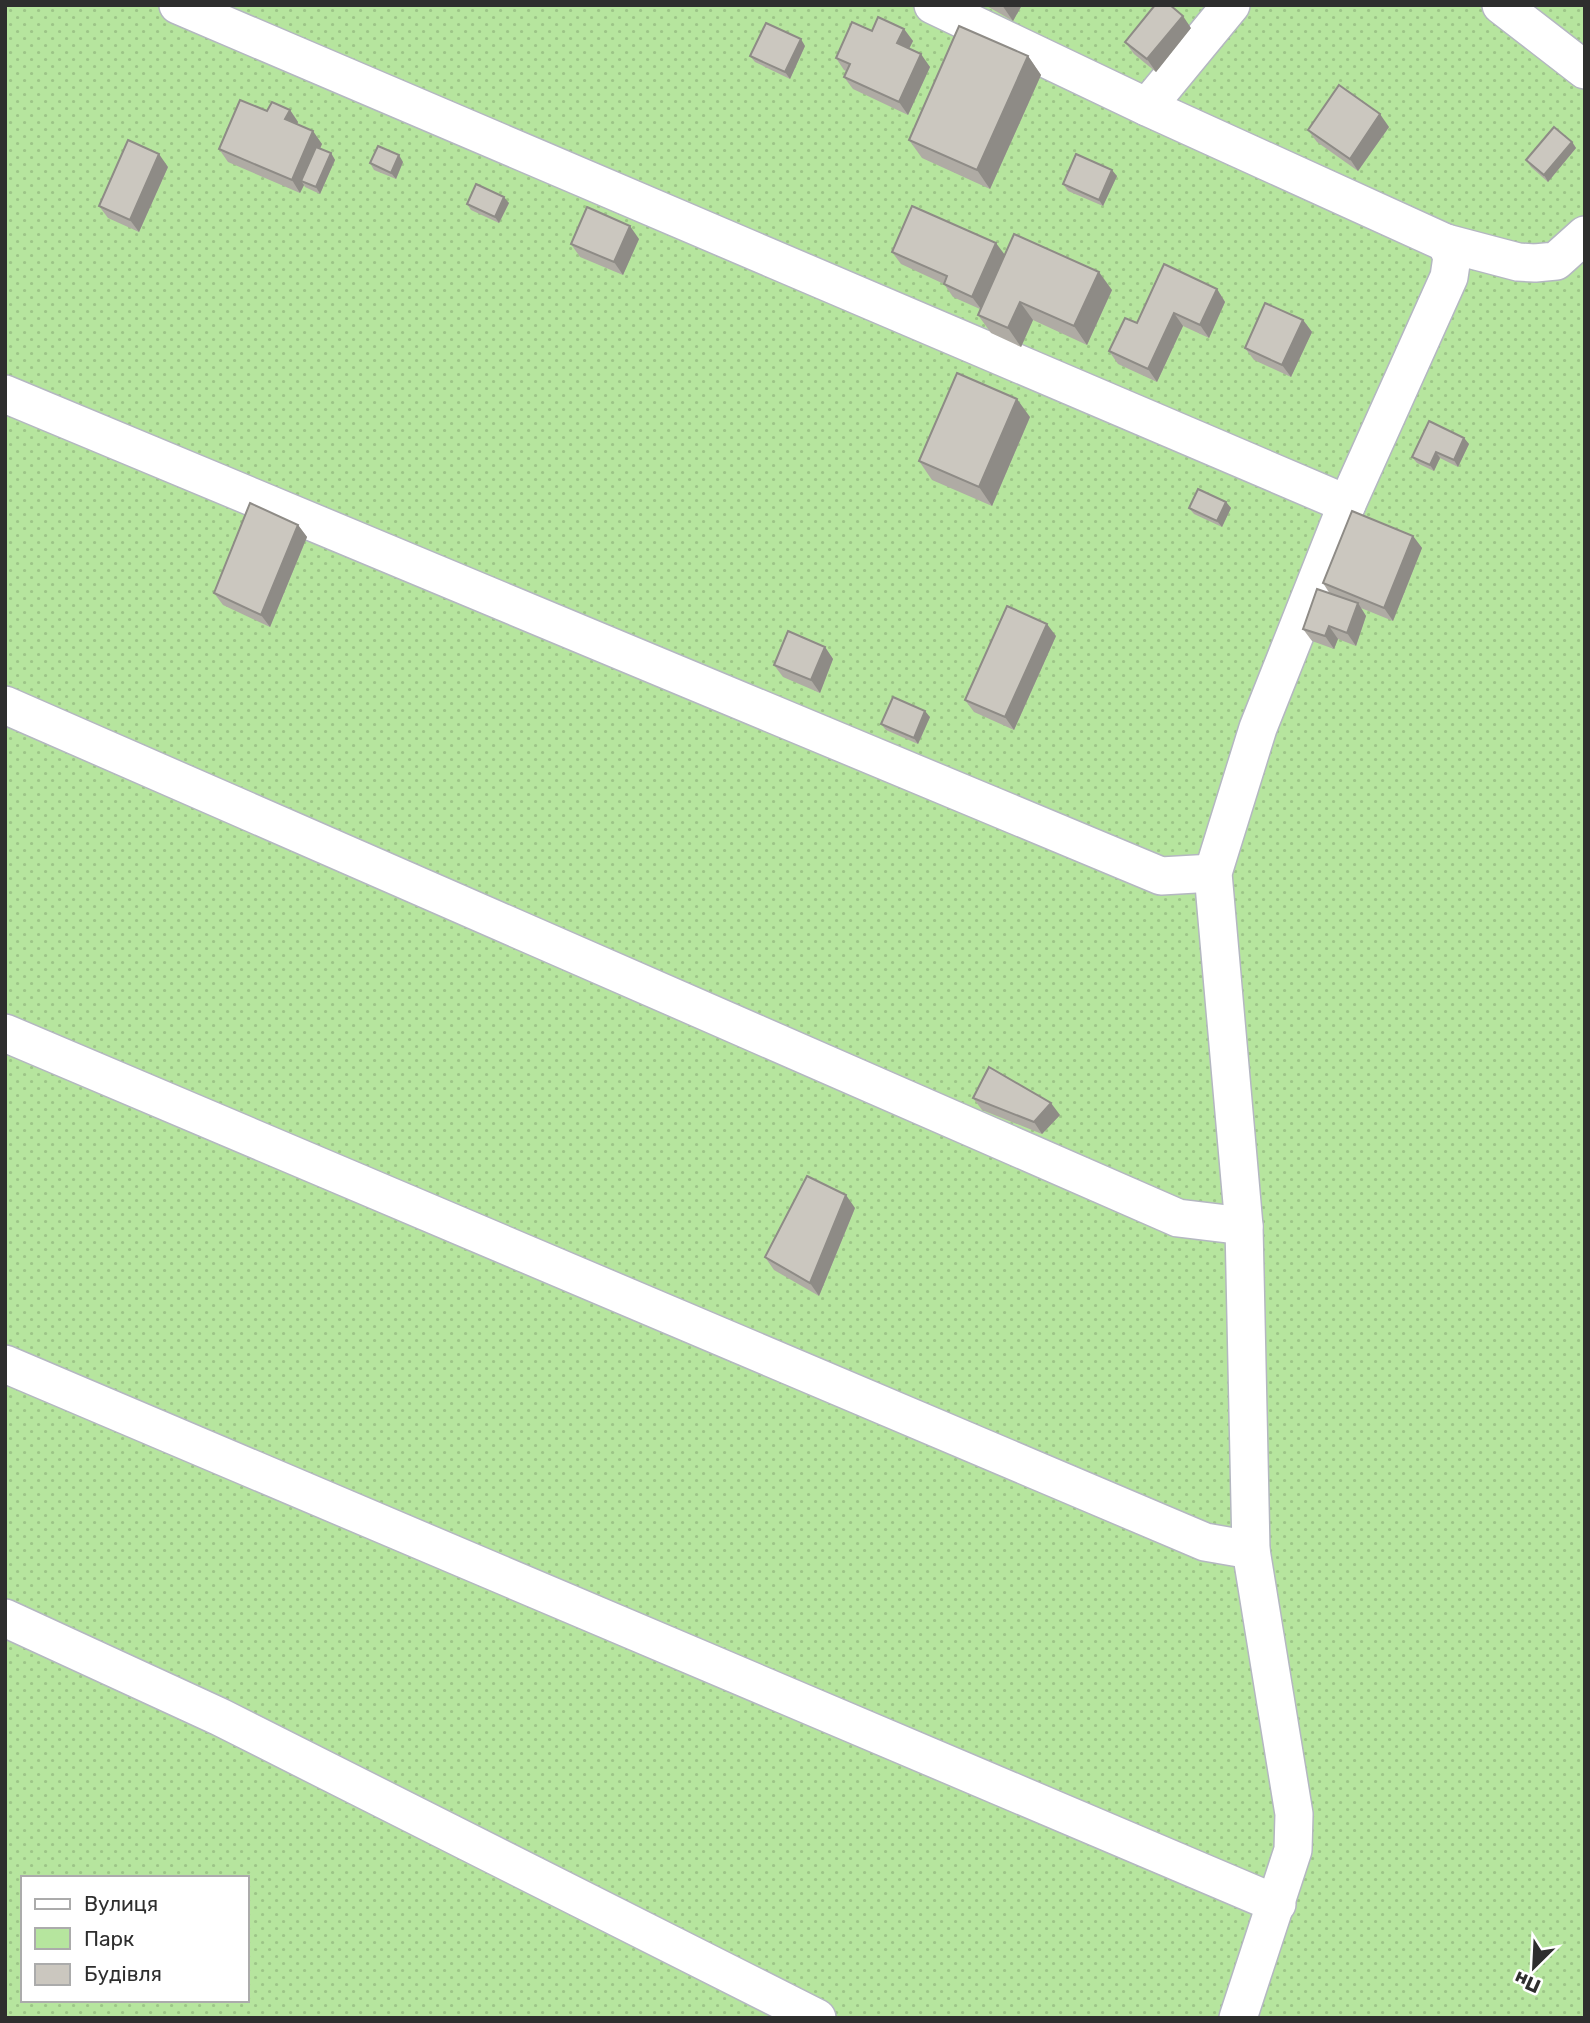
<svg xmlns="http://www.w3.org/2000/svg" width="1590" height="2023" viewBox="0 0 1590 2023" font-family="Rubik,sans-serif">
<defs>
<pattern id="green-dots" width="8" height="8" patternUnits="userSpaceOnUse" patternTransform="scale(1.75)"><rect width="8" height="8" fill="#b6e59e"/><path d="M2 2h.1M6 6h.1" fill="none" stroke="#9dc588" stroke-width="1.8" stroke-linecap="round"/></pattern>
</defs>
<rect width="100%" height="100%" fill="#efe9e1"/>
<path fill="url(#green-dots)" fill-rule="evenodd" d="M 5,5 L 1585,5 L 1585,2018 L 5,2018 ZM 23,1878 L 247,1878 L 247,2000 L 23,2000 Z"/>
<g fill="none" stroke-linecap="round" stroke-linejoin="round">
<g stroke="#b4b7c1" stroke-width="40">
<g id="minor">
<polyline points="178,5 1347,504"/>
<polyline points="933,5 1147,107 1446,243 1518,262 1535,263 1556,261 1585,235"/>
<polyline points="1501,5 1585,70"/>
<polyline points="1147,107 1231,5"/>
<polyline points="5,394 1161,876 1213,873"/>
<polyline points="5,705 1178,1218 1244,1226"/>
<polyline points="5,1033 1205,1542 1251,1550"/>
<polyline points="5,1364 1277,1904"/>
<polyline points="5,1618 220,1717 817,2018"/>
<polyline points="1238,2018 1293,1850 1294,1814 1251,1550 1244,1226 1213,873 1258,728 1347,504 1449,277 1452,257 1446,243"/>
</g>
</g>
<use href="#minor" stroke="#fff" stroke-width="37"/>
</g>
<g fill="#afaba4">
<polygon points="985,5 1022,5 1013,21"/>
<polygon points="1191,28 1156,72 1134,54 1125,42"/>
<polygon points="904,29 913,41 909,48 930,67 908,115 853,89 844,77 846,71 844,70 836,58 872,31"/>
<polygon points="805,46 790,79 755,62 750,56"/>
<polygon points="1028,56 1041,75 990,189 922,158 909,140"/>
<polygon points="290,110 298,122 297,124 322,144 320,148 331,153 335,160 320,194 305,187 304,185 300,193 228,162 219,149 267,111"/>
<polygon points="1389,127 1358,171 1317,142 1308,130"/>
<polygon points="1572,142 1576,148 1548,182 1531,167 1526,160"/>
<polygon points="403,162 396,179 374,170 370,163"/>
<polygon points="168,167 139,232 108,218 99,206"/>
<polygon points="1117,176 1103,206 1068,191 1063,184"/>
<polygon points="509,203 499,223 471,210 467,204"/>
<polygon points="639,239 623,275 580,257 571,244"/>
<polygon points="892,252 1005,255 1112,290 1087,345 1033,320 1021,347 991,333 978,315 980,309 953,297 944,284 901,264"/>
<polygon points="1217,289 1225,302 1209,338 1183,326 1157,382 1118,364 1109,351 1137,323"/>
<polygon points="1303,320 1312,332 1291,377 1254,360 1245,348"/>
<polygon points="1030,417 992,506 932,480 919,461"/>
<polygon points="1464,438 1469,444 1458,467 1440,458 1434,471 1417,463 1412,457"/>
<polygon points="1226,502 1231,508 1222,527 1194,514 1189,508"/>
<polygon points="298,525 307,537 270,627 223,605 214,593"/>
<polygon points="1413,536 1422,548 1393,621 1361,608 1366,616 1356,646 1338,639 1334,649 1312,641 1303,629 1330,594 1323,583"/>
<polygon points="1056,636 1014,730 974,712 965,700"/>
<polygon points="825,647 833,659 820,693 783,677 774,665"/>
<polygon points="930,717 918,744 886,730 881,724"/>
<polygon points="973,1098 1060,1115 1042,1134 982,1110"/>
<polygon points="855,1208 819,1296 774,1270 765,1257"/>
</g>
<g fill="#8e8b86">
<polygon points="1002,5 1022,5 1013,21"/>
<polygon points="1183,16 1191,28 1156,72 1147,59"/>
<polygon points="904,29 913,41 906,55 897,43"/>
<polygon points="801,39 805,46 790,79 785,72"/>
<polygon points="921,54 930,67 908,115 899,102"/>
<polygon points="1028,56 1041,75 990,189 977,170"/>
<polygon points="290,110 298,122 294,132 285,119"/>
<polygon points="1380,114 1389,127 1358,171 1350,159"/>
<polygon points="313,131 322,144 305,183 301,181 304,185 300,193 292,180"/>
<polygon points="1572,142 1576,148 1548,182 1544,175"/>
<polygon points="331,153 335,160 320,194 316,187"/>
<polygon points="159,154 168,167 139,232 130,220"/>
<polygon points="399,155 403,162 396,179 391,173"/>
<polygon points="1112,170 1117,176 1103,206 1099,200"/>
<polygon points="504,197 509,203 499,223 495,217"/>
<polygon points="630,226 639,239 623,275 614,262"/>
<polygon points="996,243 1005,255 981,309 972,297"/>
<polygon points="1099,272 1112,290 1087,345 1074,326"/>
<polygon points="1217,289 1225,302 1209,338 1200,325"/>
<polygon points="1020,302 1033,320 1021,347 1008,328"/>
<polygon points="1174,313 1183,326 1157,382 1148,369"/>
<polygon points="1303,320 1312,332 1291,377 1282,365"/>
<polygon points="1017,399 1030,417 992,506 979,487"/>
<polygon points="1464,438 1469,444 1458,467 1454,460"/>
<polygon points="1436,452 1440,458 1434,471 1430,465"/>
<polygon points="1226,502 1231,508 1222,527 1217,521"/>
<polygon points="298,525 307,537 270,627 261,615"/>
<polygon points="1413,536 1422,548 1393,621 1384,608"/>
<polygon points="1358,603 1366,616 1356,646 1347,633"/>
<polygon points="1047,624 1056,636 1014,730 1005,717"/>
<polygon points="1329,626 1338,639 1334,649 1325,636"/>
<polygon points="825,647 833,659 820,693 811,680"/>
<polygon points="925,711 930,717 918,744 914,738"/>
<polygon points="1051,1103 1060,1115 1042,1134 1034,1122"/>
<polygon points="846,1195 855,1208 819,1296 810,1283"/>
</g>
<g fill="#cbc7bf" stroke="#8e8b86" stroke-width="2">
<polygon points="1155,5 1170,5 1183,16 1147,59 1125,42"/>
<polygon points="878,17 904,29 897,43 921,54 899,102 844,77 850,64 836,58 852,22 872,31"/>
<polygon points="766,23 801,39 785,72 750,56"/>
<polygon points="959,26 1028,56 977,170 909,140"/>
<polygon points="1339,85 1380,114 1350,159 1308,130"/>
<polygon points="240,100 267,111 272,102 290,110 285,119 313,131 292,180 219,149"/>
<polygon points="1554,127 1572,142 1544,175 1526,160"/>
<polygon points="128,140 159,154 130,220 99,206"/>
<polygon points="378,146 399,155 391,173 370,163"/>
<polygon points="316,147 331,153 316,187 301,181"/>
<polygon points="1076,154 1112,170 1099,200 1063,184"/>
<polygon points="476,184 504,197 495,217 467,204"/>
<polygon points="912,206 996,243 972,297 944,284 947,276 892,252"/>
<polygon points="587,207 630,226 614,262 571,244"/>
<polygon points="1014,234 1099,272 1074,326 1020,302 1008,328 978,315"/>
<polygon points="1164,264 1217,289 1200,325 1174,313 1148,369 1109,351 1125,318 1137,323"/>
<polygon points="1265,303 1303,320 1282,365 1245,348"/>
<polygon points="957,373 1017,399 979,487 919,461"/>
<polygon points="1429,421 1464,438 1454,460 1436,452 1430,465 1412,457"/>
<polygon points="1198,489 1226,502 1217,521 1189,508"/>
<polygon points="250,503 298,525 261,615 214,593"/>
<polygon points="1352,511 1413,536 1384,608 1323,583"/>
<polygon points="1317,589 1358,603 1347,633 1329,626 1325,636 1303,629"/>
<polygon points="1007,606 1047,624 1005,717 965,700"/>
<polygon points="788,631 825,647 811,680 774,665"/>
<polygon points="893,697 925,711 914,738 881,724"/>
<polygon points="989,1067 1051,1103 1034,1122 973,1098"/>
<polygon points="807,1176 846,1195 810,1283 765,1257"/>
</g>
<rect width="1590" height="2023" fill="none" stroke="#2e2e2e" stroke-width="14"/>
<rect x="21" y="1876" width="228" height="126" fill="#ffffff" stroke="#ababab" stroke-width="2"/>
<rect x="35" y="1899" width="35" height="10" fill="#ffffff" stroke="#ababab" stroke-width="2"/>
<text x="84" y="1911" font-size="21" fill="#2e2e2e">Вулиця</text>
<rect x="35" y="1928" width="35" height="21" fill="#b6e59e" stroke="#ababab" stroke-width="2"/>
<text x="84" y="1946" font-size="21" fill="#2e2e2e">Парк</text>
<rect x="35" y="1964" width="35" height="21" fill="#cbc7bf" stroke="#ababab" stroke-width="2"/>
<text x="84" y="1981" font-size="21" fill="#2e2e2e">Будівля</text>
<g transform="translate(1534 1967) rotate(204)" stroke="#ffffff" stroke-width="5" paint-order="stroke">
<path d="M0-5L12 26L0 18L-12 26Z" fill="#2e2e2e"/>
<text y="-10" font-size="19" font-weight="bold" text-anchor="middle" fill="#2e2e2e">Пн</text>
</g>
</svg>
